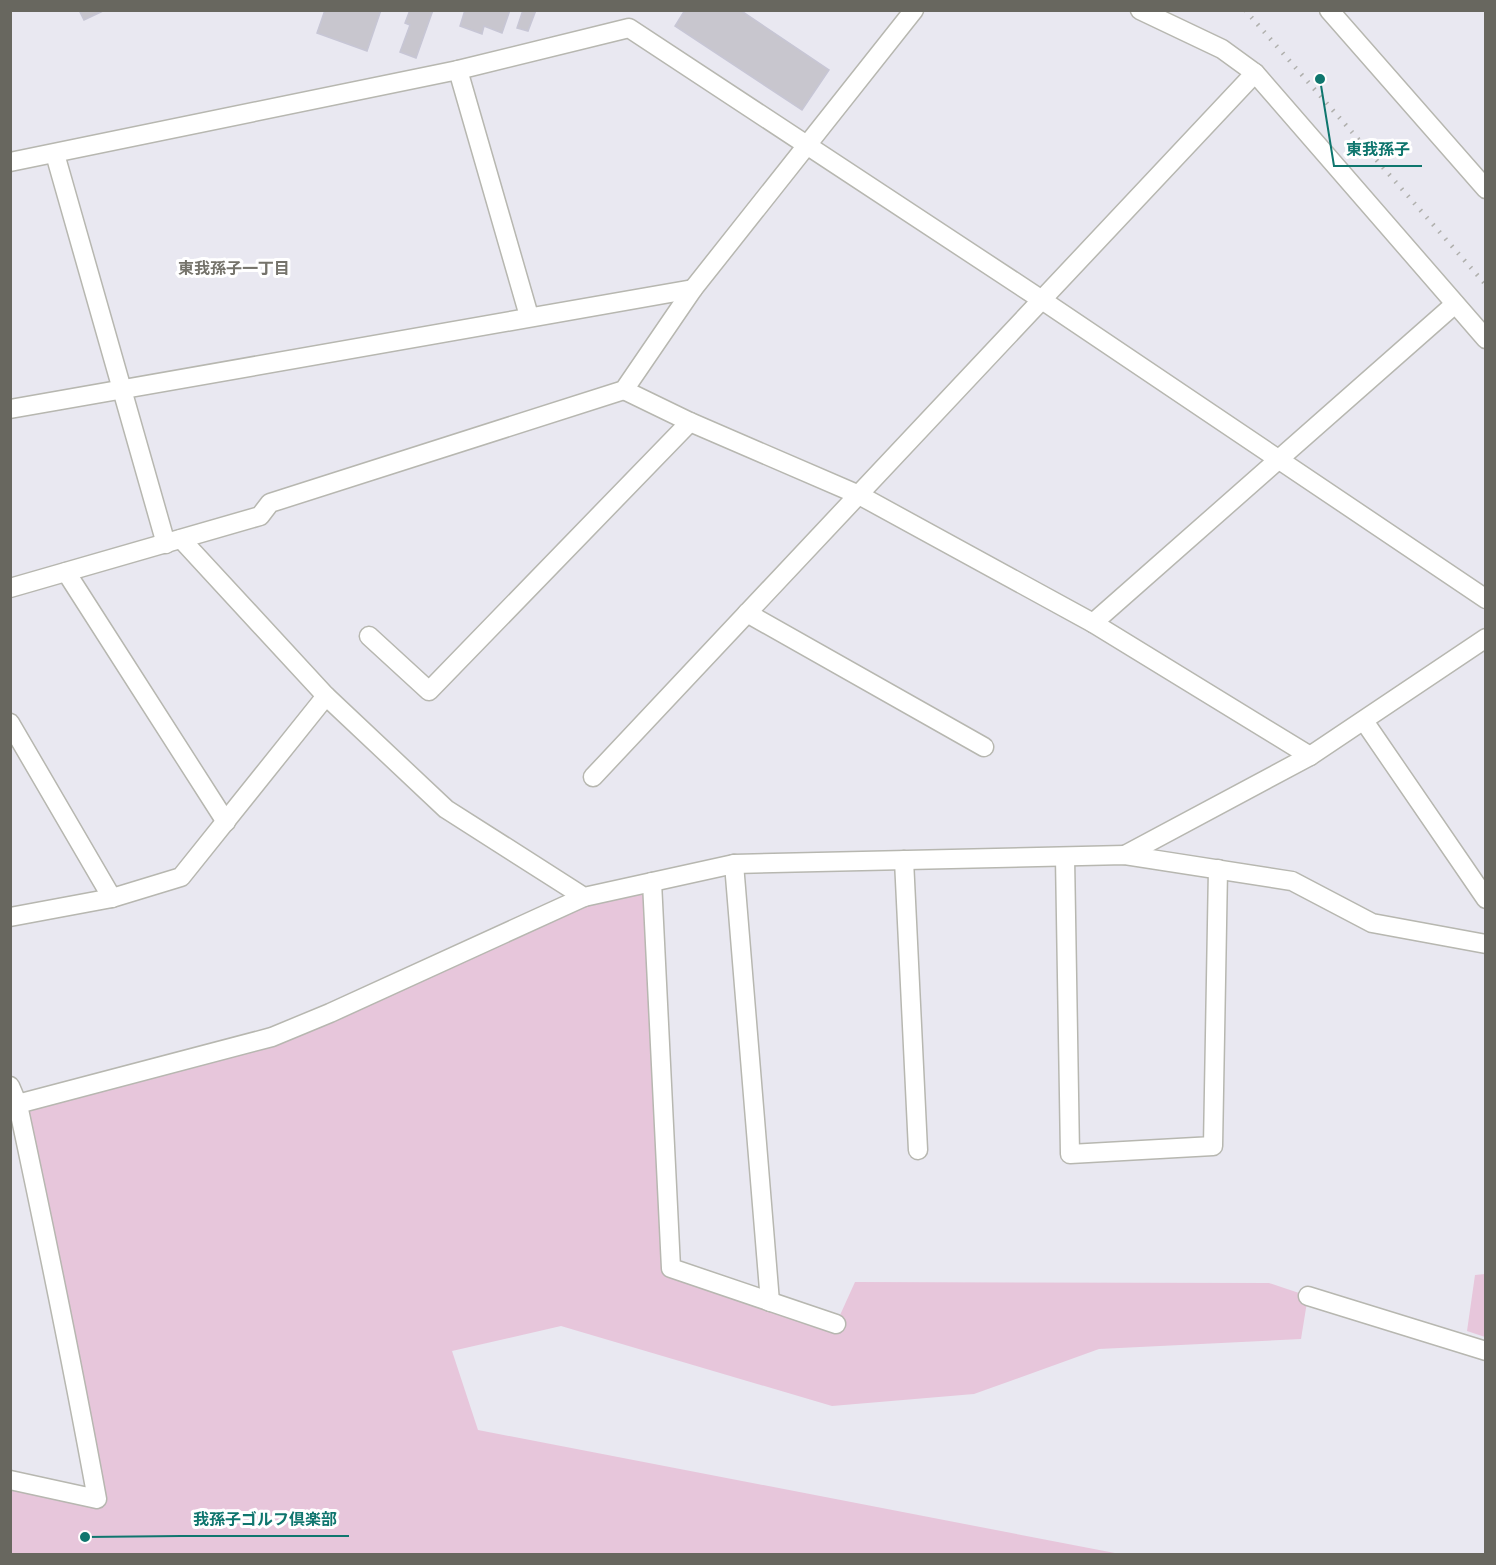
<svg xmlns="http://www.w3.org/2000/svg" width="1496" height="1565" viewBox="0 0 1496 1565" font-family="'IBM Plex Sans','Noto Sans JP',sans-serif">
<rect width="100%" height="100%" fill="#e9e8f1"/>
<g fill="#e7c6db">
<polygon points="652,882 671,1268 836,1324 855,1282 1269,1283 1308,1296 1301,1339 1099,1349 974,1394 832,1406 561,1326 452,1351 478,1430 1120,1554 11,1554 11,1480 96,1499 18,1105 272,1037 518,927"/>
<polygon points="1485,1274 1486,1274 1485,1337 1467,1331 1475,1275"/>
</g>
<g fill="#c8c6ce" stroke="#c7c6d5" stroke-width="1.5">
<polygon points="79,10 105,10 84,20"/>
<polygon points="325,10 381,10 367,51 317,33"/>
<polygon points="410,10 433,10 416,58 400,52 410,25 405,23"/>
<polygon points="465,10 510,10 502,33 484,26 482,34 460,26"/>
<polygon points="523,10 536,10 528,31 517,28"/>
<polygon points="685,10 740,10 829,70 802,110 675,26"/>
</g>
<g fill="none" stroke-linecap="round" stroke-linejoin="round">
<g stroke="#b7b7b0" stroke-width="21">
<g id="minor">
<polyline points="1140,10 1222,49 1255,73 1486,339"/>
<polyline points="1329,10 1486,189"/>
<polyline points="458,70 529,316"/>
<polyline points="55,154 166,544"/>
<polyline points="10,162 458,70 629,28 1042,300 1486,599"/>
<polyline points="624,390 690,422 859,495 1093,623 1310,756"/>
<polyline points="10,409 693,289"/>
<polyline points="181,539 326,696 446,809 584,897 734,864 1125,855 1292,881 1372,923 1486,944"/>
<polyline points="66,572 226,822"/>
<polyline points="10,588 260,516 270,503 624,390 693,289 914,10"/>
<polyline points="747,613 984,747"/>
<polyline points="1093,623 1455,304"/>
<polyline points="369,636 429,691 690,422"/>
<polyline points="1364,721 1486,899"/>
<polyline points="10,723 112,898"/>
<polyline points="593,777 1255,73"/>
<polyline points="1125,855 1310,756 1486,638"/>
<polyline points="1065,857 1070,1154 1213,1146 1218,869"/>
<polyline points="904,860 918,1150"/>
<polyline points="734,864 770,1302"/>
<polyline points="652,882 671,1268 836,1324"/>
<polyline points="10,917 112,898 181,877 326,696"/>
<path d="M 10,1086 L 18,1105 C 46,1236 73,1367 97,1499 L 10,1480"/>
<polyline points="10,1106 272,1037 330,1013 584,897"/>
<polyline points="1308,1296 1486,1351"/>
</g>
</g>
<use href="#minor" stroke="#fff" stroke-width="18"/>
<polyline stroke="#b0b0ad" stroke-width="4.5" stroke-dasharray="1.5 8" stroke-linecap="butt" points="1245,10 1486,285"/>
</g>
<g text-anchor="middle" dominant-baseline="central" stroke-width="6" stroke-linejoin="round" paint-order="stroke">
<g font-size="16" font-weight="bold" fill="#75736b" stroke="#fff">
<text x="234" y="268">東我孫子一丁目</text>
</g>
</g>
<path fill="none" stroke="#0f766e" stroke-width="2" d="M1320 79L1334 166H1422M85 1537L181 1536H349"/>
<g fill="#0f766e" stroke="#fff" stroke-width="2">
<circle cx="1320" cy="79" r="6"/>
<circle cx="85" cy="1537" r="6"/>
</g>
<g font-size="16" text-anchor="middle" font-weight="bold" fill="#0f766e" stroke="#fff" stroke-width="6" stroke-linejoin="round" paint-order="stroke">
<text x="1378" y="155">東我孫子</text>
<text x="265" y="1525">我孫子ゴルフ倶楽部</text>
</g>
<rect width="1496" height="1565" fill="none" stroke="#68675f" stroke-width="24"/>
</svg>
